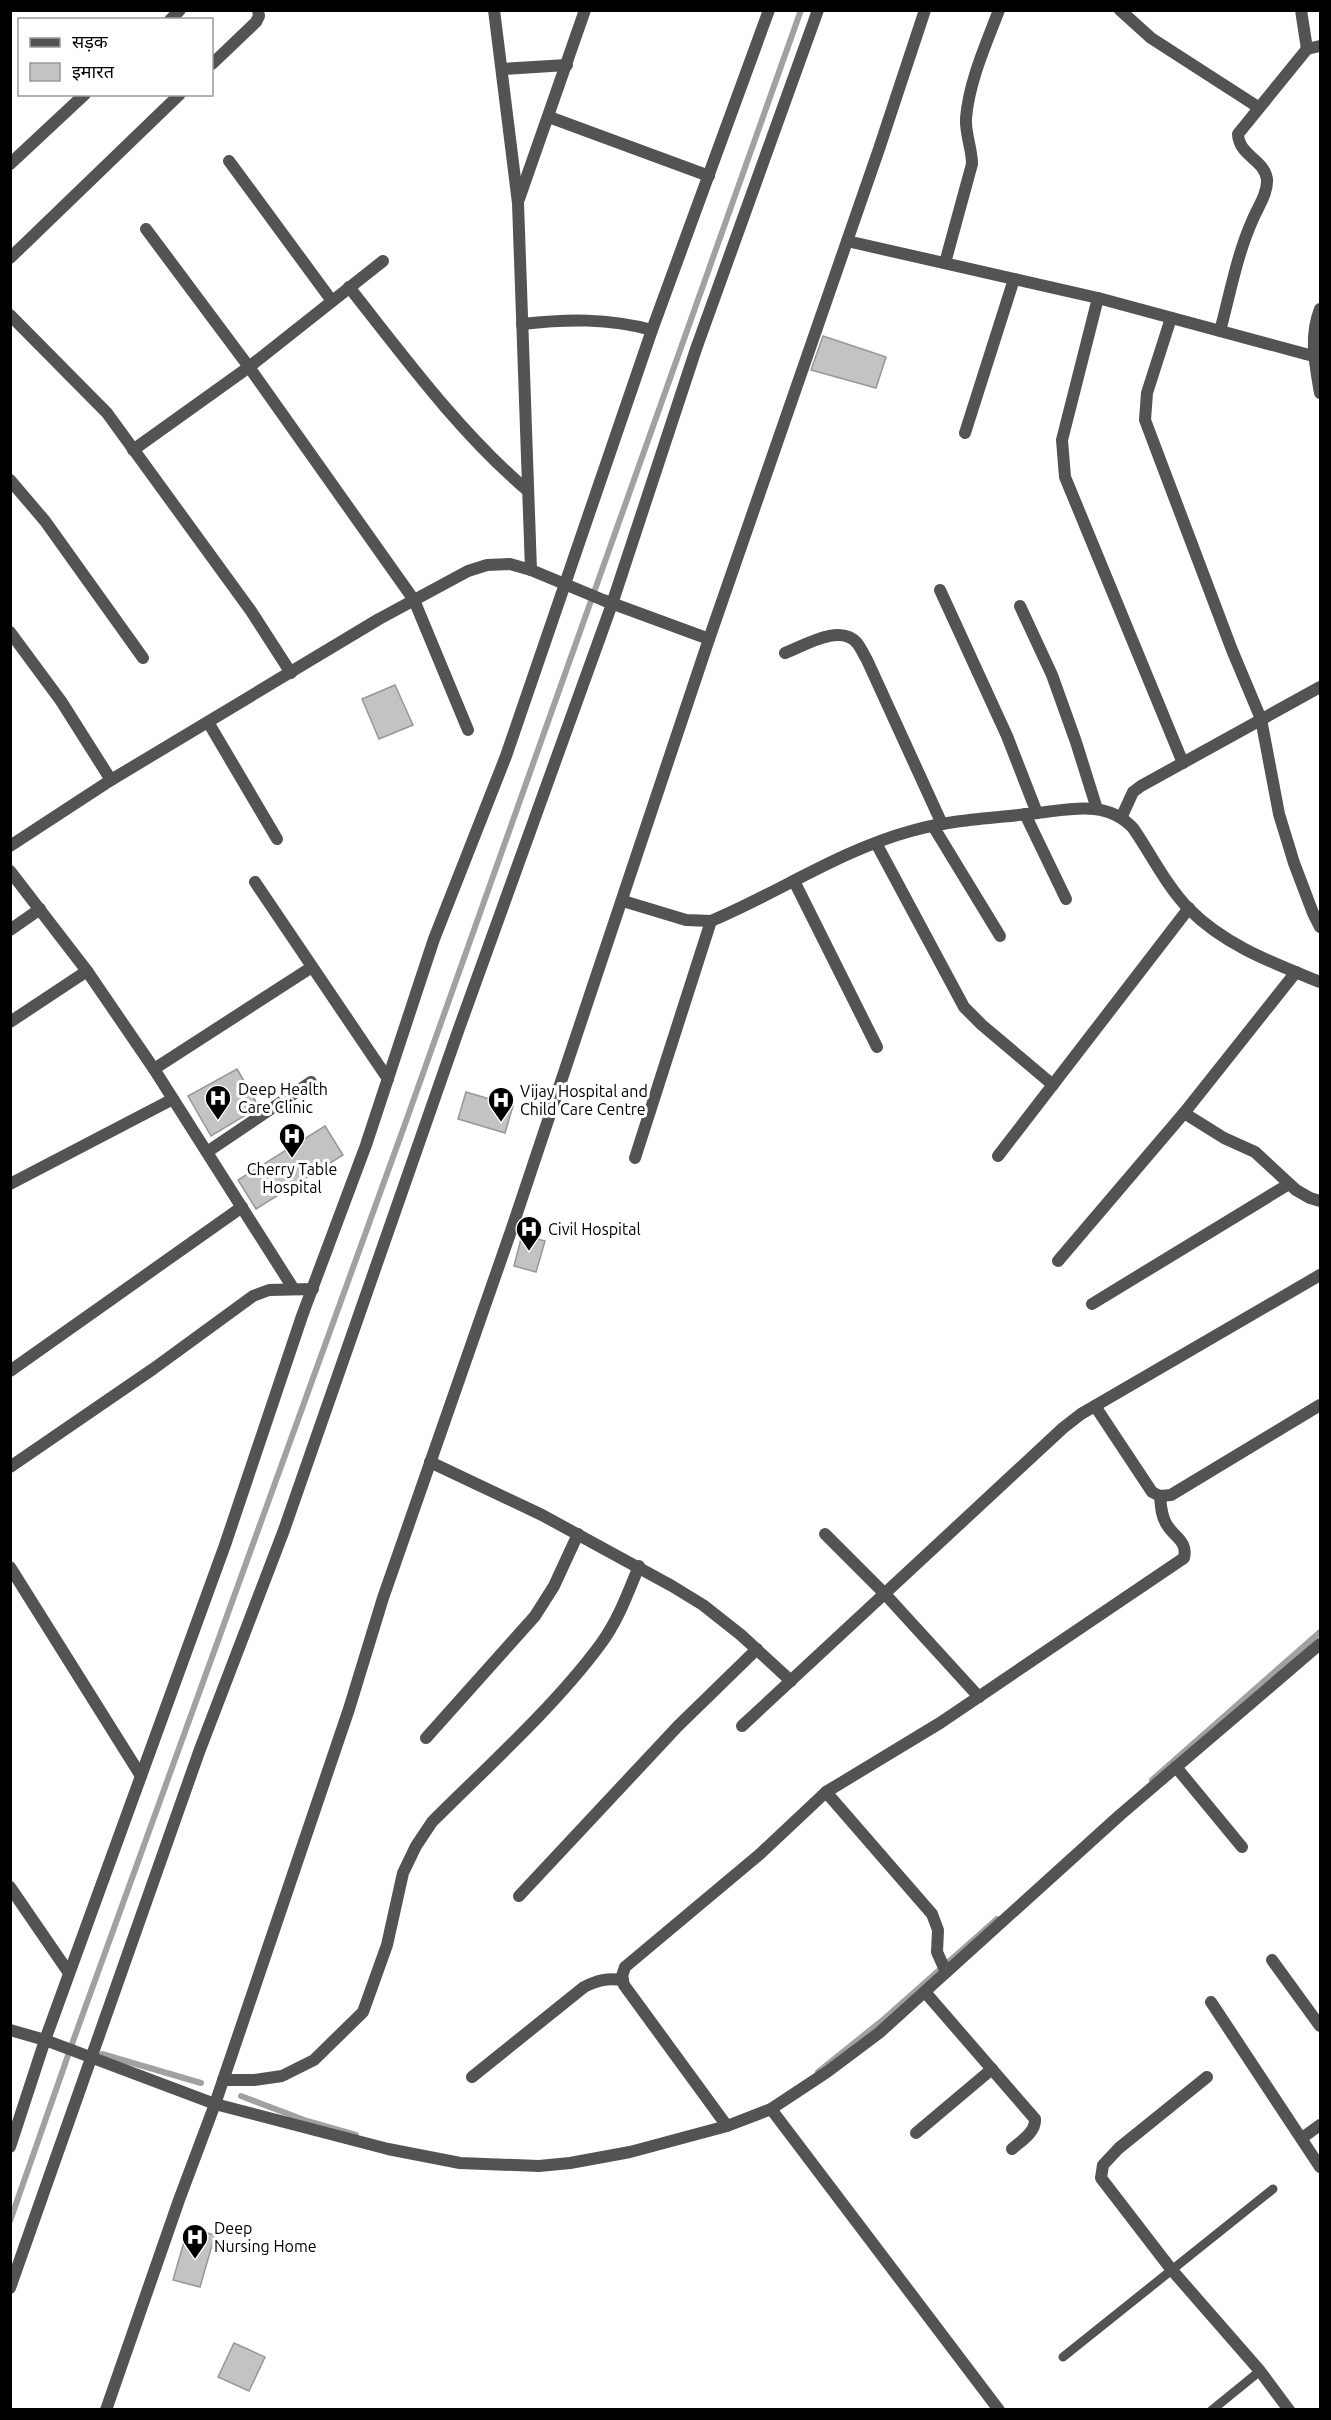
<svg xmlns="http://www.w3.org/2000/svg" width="1331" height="2420" viewBox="0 0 1331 2420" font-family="Ubuntu,'Noto Sans Devanagari',sans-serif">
<rect width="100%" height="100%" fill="#fff"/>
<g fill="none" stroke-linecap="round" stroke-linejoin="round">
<g stroke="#a1a1a1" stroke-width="6">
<polyline points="1152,1780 1320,1632"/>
<polyline points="102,2054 201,2083"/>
<polyline points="818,2072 884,2019 997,1919"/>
<polyline points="241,2096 307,2121 356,2135"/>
<polyline points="10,2221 72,2044 405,1124 801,10"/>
</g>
</g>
<g fill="#c3c3c3" stroke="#979797" stroke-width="1.5">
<polygon points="823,336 886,357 876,388 811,370"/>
<polygon points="395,685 413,725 379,739 362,699"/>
<polygon points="237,1069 259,1107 211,1136 188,1096"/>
<polygon points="466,1092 513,1106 505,1133 458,1119"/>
<polygon points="325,1126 343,1155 256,1209 238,1180"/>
<polygon points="522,1235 545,1241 536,1272 514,1266"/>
<polygon points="188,2228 215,2235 200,2287 173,2280"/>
<polygon points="234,2343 265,2357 249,2391 218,2377"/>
</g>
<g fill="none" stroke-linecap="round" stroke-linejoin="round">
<g stroke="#535353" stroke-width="9">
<polyline points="1063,2357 1273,2189"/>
<polyline points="1212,2410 1260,2371"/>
</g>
<g stroke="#535353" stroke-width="12">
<polyline points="494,10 518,203 531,570"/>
<polyline points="1120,10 1151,38 1258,107"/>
<polyline points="1301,10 1307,49"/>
<polyline points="170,20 180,10"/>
<polyline points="212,64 256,22 259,16 258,10"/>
<polyline points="502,69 567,65"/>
<polyline points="549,117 709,176"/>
<polyline points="229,161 332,301"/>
<polyline points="10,164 85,94"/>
<polyline points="519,199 585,10"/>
<polyline points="146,229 249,367 414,600 468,730"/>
<polyline points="847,241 1098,298 1313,356"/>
<polyline points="10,258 180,94"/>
<path d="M 945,263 L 972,164 C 972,148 965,134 966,118 C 969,82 986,44 999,10"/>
<path d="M 349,287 C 405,358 459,432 528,491"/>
<polyline points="1098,298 1062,440 1065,477 1183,763"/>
<path d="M 1320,309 C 1309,337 1315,364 1320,393"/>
<polyline points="10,315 107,413 251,611 291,673"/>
<polyline points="1171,318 1147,393 1145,420 1232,650 1261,719 1279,814 1294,863 1313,913 1320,927"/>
<path d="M 522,324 C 567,319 608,318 652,330"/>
<path d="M 1220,331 C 1230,294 1237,254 1253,219 C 1258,207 1268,193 1267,179 C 1264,159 1239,156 1238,134 L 1307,49 L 1320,46"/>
<polyline points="965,433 1014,279"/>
<polyline points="133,450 249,367 383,261"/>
<polyline points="10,480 45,521 143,658"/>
<polyline points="940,590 1007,736 1037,813"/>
<polyline points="1020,606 1052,675 1076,742 1097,809"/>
<polyline points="10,632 61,701 111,780"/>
<path d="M 785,653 C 804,646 840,623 857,643 C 861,648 864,655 867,660 L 942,824"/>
<polyline points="208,722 277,839"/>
<polyline points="1025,814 1066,899"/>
<polyline points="1122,816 1133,792 1141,786 1320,687"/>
<polyline points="933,826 1000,936"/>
<polyline points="876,843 964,1007 982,1025 1053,1085"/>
<polyline points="10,871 87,971 154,1069 293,1288"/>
<polyline points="794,881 877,1047"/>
<polyline points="255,882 388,1079"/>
<polyline points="10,930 40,909"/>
<polyline points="10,1022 87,971"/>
<polyline points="154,1069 312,967"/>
<polyline points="1184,1113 1224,1138 1255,1152 1296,1190 1310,1198 1320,1201"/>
<polyline points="207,1152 311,1082"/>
<polyline points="998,1156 1189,908"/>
<polyline points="635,1158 711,921"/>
<polyline points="10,1184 173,1099"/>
<polyline points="1058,1261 1184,1113 1296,972"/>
<polyline points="1092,1304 1289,1184"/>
<polyline points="10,1371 242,1207"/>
<polyline points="1095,1406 1152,1492 1160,1496 1171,1495 1320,1405"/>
<polyline points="430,1462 542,1515 672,1586 703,1605 741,1635 791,1681"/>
<polyline points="10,1467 153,1369 253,1296 269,1290 313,1289"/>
<polyline points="825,1534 885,1594 979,1697"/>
<polyline points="10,1567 141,1776"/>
<polyline points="742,1726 1063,1428 1081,1414 1320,1275"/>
<polyline points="426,1738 535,1616 554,1586 578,1534"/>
<polyline points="1176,1767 1242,1847"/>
<polyline points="826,1792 932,1914 938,1930 937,1952 946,1972"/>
<polyline points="10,1887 69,1973"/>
<polyline points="519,1896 678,1726 757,1649"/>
<polyline points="1272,1960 1320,2026"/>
<path d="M 925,1992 L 1035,2119 C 1036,2132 1021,2141 1012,2149"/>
<polyline points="1211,2002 1320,2167"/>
<polyline points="10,2030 45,2040 215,2104 388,2149 460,2163 539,2166 570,2163 630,2152 727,2126 771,2109 827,2072 879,2033 1120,1815 1320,1644"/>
<path d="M 472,2077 L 584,1987 C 598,1980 607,1978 623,1980"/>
<polyline points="1207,2077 1119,2148 1103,2165 1101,2178 1171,2269 1260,2371 1289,2410"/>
<path d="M 223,2080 L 254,2080 L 282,2076 L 314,2060 L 363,2012 L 387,1945 L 403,1873 L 416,1846 L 432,1822 C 487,1767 554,1707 600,1645 C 618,1621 628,1593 639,1566"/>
<polyline points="771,2109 999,2410"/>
<path d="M 727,2126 L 624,1985 L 622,1976 L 625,1967 L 760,1854 L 826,1792 L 940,1723 L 1184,1558 C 1188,1541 1174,1537 1167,1525 C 1161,1516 1161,1506 1160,1496"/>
<polyline points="916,2133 992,2069"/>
<polyline points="1302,2138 1320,2125"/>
<polyline points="10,2147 45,2040 225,1545 302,1316 366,1145 434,939 506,756 652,330 769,10"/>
<polyline points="10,2288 199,1752 284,1530 457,1034 612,604 696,349 818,10"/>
</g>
<g stroke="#535353" stroke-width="12">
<polyline points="10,846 111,780 379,619 468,571 487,565 510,564 531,570 603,600 709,639"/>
<path d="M 623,901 L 686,920 L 711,921 C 778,893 841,850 911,831 C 953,819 996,818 1038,813 C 1072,809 1107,800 1133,828 C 1151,854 1166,885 1188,908 C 1224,945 1273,963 1320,982"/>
<polyline points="106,2410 179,2200 215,2104 349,1709 383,1598 512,1228 709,639 879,149 925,10"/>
</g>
</g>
<defs>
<g id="hospital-pin" transform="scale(1.35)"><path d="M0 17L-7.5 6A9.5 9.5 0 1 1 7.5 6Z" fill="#000" stroke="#fff"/><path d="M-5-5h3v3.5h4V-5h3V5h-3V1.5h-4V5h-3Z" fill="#fff"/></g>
</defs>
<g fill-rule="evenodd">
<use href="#hospital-pin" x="218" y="1098"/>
<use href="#hospital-pin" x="501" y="1100"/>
<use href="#hospital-pin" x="292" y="1136"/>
<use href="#hospital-pin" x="529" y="1229"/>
<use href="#hospital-pin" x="195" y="2237"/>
</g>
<g text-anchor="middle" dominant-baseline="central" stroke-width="6" stroke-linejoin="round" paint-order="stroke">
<g font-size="16" fill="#000" stroke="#fff" text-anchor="start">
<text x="238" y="1089">Deep Health<tspan x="238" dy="18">Care Clinic</tspan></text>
<text x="520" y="1091">Vijay Hospital and<tspan x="520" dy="18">Child Care Centre</tspan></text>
<text x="292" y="1169" text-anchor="middle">Cherry Table<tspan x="292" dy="18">Hospital</tspan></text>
<text x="548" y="1229">Civil Hospital</text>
<text x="214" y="2228">Deep<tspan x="214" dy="18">Nursing Home</tspan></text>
</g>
</g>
<rect width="1331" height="2420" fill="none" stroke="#000000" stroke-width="24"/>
<rect x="18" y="18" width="195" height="78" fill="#ffffff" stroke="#999999" stroke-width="1.5"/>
<rect x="30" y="38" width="30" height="9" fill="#535353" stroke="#999999" stroke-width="1.5"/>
<text x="72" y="48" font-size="18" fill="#000000">सड़क</text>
<rect x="30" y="63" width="30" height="18" fill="#c3c3c3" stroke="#999999" stroke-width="1.5"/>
<text x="72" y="78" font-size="18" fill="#000000">इमारत</text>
</svg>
